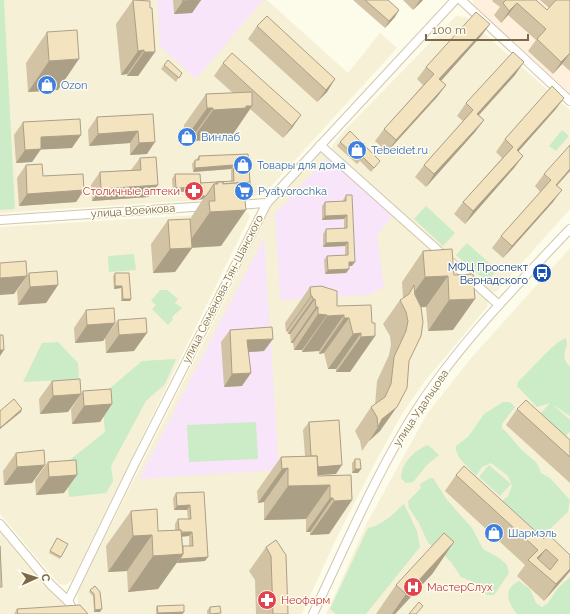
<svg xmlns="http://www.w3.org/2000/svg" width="570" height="614" viewBox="0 0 570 614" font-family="Raleway,sans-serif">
<rect width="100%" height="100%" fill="#fdfbe9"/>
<g fill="#f6f0d7">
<polygon points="0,0 267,0 348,73 380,33 397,48 265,193 259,196 0,213"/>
<polygon points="456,16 466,17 570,110 570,209 497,291 491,292 332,149 333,144 345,130"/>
<polygon points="320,150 325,151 488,301 487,307 424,382 402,414 378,457 335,541 302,614 83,614 78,604 77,592 231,288 269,207"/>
<polygon points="247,212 250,216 72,580 66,585 59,584 0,514 0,227"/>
<polygon points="570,248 570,607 564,614 326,614 368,521 427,414 472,357"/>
<polygon points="0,531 63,603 69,614 0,614"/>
</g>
<polygon fill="#fef0dc" points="473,0 570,0 570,94 473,5"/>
<g fill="#f8e5fa">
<polygon points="157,0 263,0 196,79 160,46"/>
<polygon points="327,157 393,216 377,235 384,287 369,295 280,300 275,214"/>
<polygon points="264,238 279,470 139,479 217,328"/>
</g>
<g fill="#cbecc6">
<polygon points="0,0 4,0 15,209 0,210"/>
<polygon points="562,130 569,136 556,151 549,146"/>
<polygon points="426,206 455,233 443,246 414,219"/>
<polygon points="467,243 497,270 487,282 456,255"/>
<polygon points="134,254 136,270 109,272 108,256"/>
<polygon points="160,290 167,290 178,299 175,303 182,308 172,317 173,319 168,325 152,309 156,305 151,301"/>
<path d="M 566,338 C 570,349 558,354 570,367 L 570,416 L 552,404 L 570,420 L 570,431 L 565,437 L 540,414 L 550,403 L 537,407 L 517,386 L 518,382 C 528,373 556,340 566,338 Z"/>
<polygon points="58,342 78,363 79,379 23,382 42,343"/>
<polygon points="176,359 165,384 146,401 111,466 113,481 106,493 69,497 66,463 105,432 102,395 142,361"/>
<path d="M 503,402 L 510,402 L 515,407 L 502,424 L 502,428 C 511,436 515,443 523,451 C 532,460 537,459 541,473 L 550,478 L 570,500 L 568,512 L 541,537 L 502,501 L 508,496 L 512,486 L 508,476 L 491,463 L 482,467 L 476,476 C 469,467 455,458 456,446 L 468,437 L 484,414 Z"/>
<polygon points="256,422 258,459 189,462 187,425"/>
<path d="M 428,445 L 439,455 L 427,465 L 413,482 L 406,483 L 401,478 C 401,463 415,450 428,445 Z"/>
<polygon points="489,465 511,484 500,496 479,477"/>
<polygon points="430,478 433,478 447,500 472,528 483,549 499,558 507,565 509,573 494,595 487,595 478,584 461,577 451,562 440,551 428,543 419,523 409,508 408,501 421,488 420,484"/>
<path d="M 404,504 L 417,531 L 420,547 L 366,614 L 336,614 L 330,609 L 368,528 C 383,525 393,514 404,504 Z"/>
<path d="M 570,577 L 570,614 L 517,614 C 508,603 502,589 519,581 L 530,589 L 536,603 L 542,607 L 548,603 L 558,588 Z"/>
</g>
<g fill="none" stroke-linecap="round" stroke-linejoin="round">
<g stroke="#d1c7ad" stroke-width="10">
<g id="minor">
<polyline points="461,0 570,101"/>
<polyline points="320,145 499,305"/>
<polyline points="236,205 267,203"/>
<polyline points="0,220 208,206"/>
<polyline points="0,524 51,585 68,601 76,614"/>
<polyline points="68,601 134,465 267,203 455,0"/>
<path d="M 313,614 C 346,545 376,473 417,409 C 460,343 516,286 570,229"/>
</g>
</g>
<use href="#minor" stroke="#fff" stroke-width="8"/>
</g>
<g fill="#d2c3a4" fill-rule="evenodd">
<polygon points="133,0 150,8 155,52 138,76 127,76 127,74 121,75 116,24"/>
<polygon points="173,0 201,0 192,13 174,14"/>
<polygon points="353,0 388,0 395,17 385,28"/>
<polygon points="403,0 423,0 413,10"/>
<polygon points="493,0 536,0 547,10 549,8 540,0 570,0 570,71 562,64 553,74 528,51 536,40 508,15 501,23 494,15 500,7 492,1"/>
<polygon points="490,24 481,36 441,81 446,85 437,97 387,152 375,141 384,129 423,85 417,79 426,67"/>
<polygon points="257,26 335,79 327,92 317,102 248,39"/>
<polygon points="47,32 58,90 28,92 26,63"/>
<polygon points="223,63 301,115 292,128 283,138 250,109 231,137 226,137 224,139 191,141 191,139 185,139 184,125 206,94 233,93 214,76"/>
<polygon points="164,65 179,77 176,82 161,69"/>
<polygon points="515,75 479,115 484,120 475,132 426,187 415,177 424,165 463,121 457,116 466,103"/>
<polygon points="564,98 555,110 518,152 523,156 514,168 465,224 454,214 463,202 502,158 496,152 505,139"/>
<polygon points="153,114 147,154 130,155 130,143 89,146 88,130 97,117"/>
<polygon points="23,122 72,148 41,149 32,162 16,163 14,135"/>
<polygon points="340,142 377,165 371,172 360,161 357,164 337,146"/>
<polygon points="248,154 250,182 251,193 245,201 221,246 192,248 175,272 153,273 151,244 168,220 190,219 203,199 198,200 198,191 173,192 172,179 175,174 200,183 231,181 231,169 193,172 192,164 195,160 196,160 199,156"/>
<polygon points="140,158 149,197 92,201 91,185 100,172 131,170"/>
<polygon points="26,165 43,176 84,190 76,202 19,206 17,178"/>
<polygon points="544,174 557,186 553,202 503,258 492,248 501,236 540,192 535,186"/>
<polygon points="346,195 352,266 349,266 349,269 346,273 325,274 324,260 327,256 345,255 345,246 323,247 323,234 326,229 344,228 344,219 322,220 322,206 325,202 343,201 343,200"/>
<polygon points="452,249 453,330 428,331 426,307 421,307 409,361 380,431 369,441 362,451 360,441 355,431 371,407 375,405 377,381 389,355 391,345 390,336 383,324 400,300 403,298 402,282 423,251"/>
<polygon points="29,273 58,285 46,303 18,305 17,291"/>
<polygon points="115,273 131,299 130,301 121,301 121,288 114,289 113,276"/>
<polygon points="310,287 337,306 372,323 375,336 350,372 336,372 336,369 328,369 324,353 319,354 319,351 302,352 302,350 294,350 293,343 291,343 290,334 288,334 287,331 286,331 285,323"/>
<polygon points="86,310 115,323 103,341 75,343 74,328"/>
<polygon points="118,320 134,351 106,353 105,338"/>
<polygon points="230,330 264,351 248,352 242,386 224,387 221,342"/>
<polygon points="52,381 68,412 40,414 39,399"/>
<polygon points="83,391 112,404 100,422 72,424 71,409"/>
<polygon points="517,409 570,440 570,483 506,425"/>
<polygon points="309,422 336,474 318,475 318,476 352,500 329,534 310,535 310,532 306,532 306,519 264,520 264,502 258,503 257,491 281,457 305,456 303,430"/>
<polygon points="16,453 32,483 4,485 3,471"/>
<polygon points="355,459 361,469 358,473 352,473 352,463"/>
<polygon points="48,462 64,493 36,495 35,480"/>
<polygon points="456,475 544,539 570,555 570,571 565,577 544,601 517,576 525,565 445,491"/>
<path d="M 204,492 L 205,561 L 177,563 L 177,562 L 158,589 L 128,592 L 127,571 L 108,572 L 106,546 L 131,511 L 158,531 L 175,530 L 175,524 L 178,519 L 188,519 L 187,510 L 174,510 L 173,498 L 176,493 ZM 189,536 L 189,546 L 183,546 L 182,537 Z"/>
<polygon points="57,538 61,557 60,559 49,553"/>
<polygon points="276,540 288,614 256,614 255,580 249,571 266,547"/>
<polygon points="433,573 395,614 376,614 396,585"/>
<polygon points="95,586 100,612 94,612 93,596 89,592 90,590"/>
<polygon points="157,606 184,612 182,614 156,614 156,608"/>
<polygon points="210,607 220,614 207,614 207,611"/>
<polygon points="17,609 88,614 14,614"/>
</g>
<g fill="#ab9f86">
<polygon points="201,0 192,13 174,14 183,1"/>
<polygon points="420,0 423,0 413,10"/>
<polygon points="517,3 508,15 501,23 509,11"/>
<polygon points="399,10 395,17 385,28 389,21"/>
<polygon points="490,24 481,36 431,92 439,79"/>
<polygon points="144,50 127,74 121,75 138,51"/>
<polygon points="144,52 155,52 138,76 127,76"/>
<polygon points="570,53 562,64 553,74 561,62"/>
<polygon points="79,59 58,90 28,92 49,61"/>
<polygon points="524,62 515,75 469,126 477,114"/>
<polygon points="335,79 327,92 317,102 326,90"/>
<polygon points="446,85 437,97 387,152 396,140"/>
<polygon points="564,98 555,110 508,163 517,150"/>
<polygon points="246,106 252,106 231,137 226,137 224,139 191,141 213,110"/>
<polygon points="207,108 213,108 191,139 185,139"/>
<polygon points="301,115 292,128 283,138 292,126"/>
<polygon points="484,120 475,132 426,187 434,174"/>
<polygon points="138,131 130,143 89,146 98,134"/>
<polygon points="81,135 72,148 32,150 41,137"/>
<polygon points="155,142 147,154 130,155 139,143"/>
<polygon points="41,149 32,162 16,163 25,150"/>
<polygon points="523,156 514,168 465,224 473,211"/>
<polygon points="233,165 231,169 193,172 195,168"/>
<polygon points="570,169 570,171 547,197 556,185"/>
<polygon points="158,185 149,197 92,201 101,189"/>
<polygon points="201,187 198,191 173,192 176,188"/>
<polygon points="84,190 76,202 19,206 27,194"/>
<polygon points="562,190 553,202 503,258 512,246"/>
<polygon points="241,193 251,193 239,210 246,210 221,246 185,248 210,212"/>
<polygon points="201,196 206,196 203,199 198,200"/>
<polygon points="347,215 344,219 322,220 325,216"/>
<polygon points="348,242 345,246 323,247 326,243"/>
<polygon points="192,248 175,272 153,273 170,249"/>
<polygon points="349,262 355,262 352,266 346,266"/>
<polygon points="349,269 346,273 325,274 328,270"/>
<polygon points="27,276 14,294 0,295 0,278"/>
<polygon points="448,276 426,307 403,308 425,277"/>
<polygon points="58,285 46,303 18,305 30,287"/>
<polygon points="115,286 122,286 121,288 114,289"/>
<polygon points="311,296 312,296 287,331 286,331"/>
<polygon points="123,299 131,299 130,301 121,301"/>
<polygon points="313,299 315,299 290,334 288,334"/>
<polygon points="475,299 453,330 428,331 449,300"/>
<polygon points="316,307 318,307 293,343 291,343"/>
<polygon points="318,314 327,315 302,350 294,350"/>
<polygon points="344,315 319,351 302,352 327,316"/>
<polygon points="344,318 349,318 324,353 319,354"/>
<polygon points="115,323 103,341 75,343 87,325"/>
<polygon points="147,333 134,351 106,353 119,335"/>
<polygon points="361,333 336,369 328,369 353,334"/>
<polygon points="375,336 350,372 336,372 361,337"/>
<polygon points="273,339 264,351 238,353 247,340"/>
<polygon points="0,350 4,350 0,356"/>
<polygon points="251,373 242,386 224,387 232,374"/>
<polygon points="81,394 68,412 40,414 53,396"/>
<polygon points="112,404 100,422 72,424 84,406"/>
<polygon points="397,407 380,431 369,441 378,427 382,419"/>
<polygon points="22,409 21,412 0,429 0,428"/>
<polygon points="45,465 32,483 4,485 17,467"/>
<polygon points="342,465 336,474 306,476 312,467"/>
<polygon points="288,468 264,502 258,503 282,469"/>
<polygon points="355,469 361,469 358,473 352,473"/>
<polygon points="77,475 64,493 36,495 49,477"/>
<polygon points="330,485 306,519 264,520 288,486"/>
<polygon points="330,498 333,498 310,532 306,532"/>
<polygon points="352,500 329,534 310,535 334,501"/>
<polygon points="190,505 187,510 174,510 177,506"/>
<polygon points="192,532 189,536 176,537 179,533"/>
<polygon points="152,535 127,571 108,572 133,536"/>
<polygon points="454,542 433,573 395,614 392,614 406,594"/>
<polygon points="546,549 534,565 537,558"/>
<polygon points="183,554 158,589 128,592 153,556"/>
<polygon points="208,557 205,561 177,563 180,559"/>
<polygon points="570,569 570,571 565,577 544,601 556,584"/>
<polygon points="102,609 100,612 94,612 95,610"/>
<polygon points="184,612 182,614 157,614 158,613"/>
</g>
<g fill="#f4e3bf" stroke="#ab9f86" fill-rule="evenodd">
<polygon points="133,0 150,1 150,8 152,8 155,52 144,52 144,50 138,51"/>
<polygon points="182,0 201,0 183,1"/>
<polygon points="365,0 388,0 399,10 389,21"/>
<polygon points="506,0 536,0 547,10 556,0 570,0 570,53 561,62 537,39 546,29 517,3 509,11 503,3"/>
<polygon points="476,12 490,24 439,79 446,85 396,140 384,129 434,74 426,67"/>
<polygon points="267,16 335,79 326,90 257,26"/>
<polygon points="77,30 79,59 49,61 47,32"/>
<polygon points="513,52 524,62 477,114 484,120 434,174 424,165 473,110 466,103"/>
<polygon points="232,53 301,115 292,126 223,63"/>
<polygon points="168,60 182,73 179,78 164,65"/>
<polygon points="552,86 564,98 517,150 523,156 473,211 463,202 513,147 505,139"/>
<polygon points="252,92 252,106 246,106 246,108 213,110 213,108 207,108 206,94"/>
<polygon points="153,114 155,142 139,143 138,131 98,134 97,117"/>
<polygon points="80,119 81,135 41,137 41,149 25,150 23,122"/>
<polygon points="350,131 380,161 374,168 363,157 360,160 340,142"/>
<polygon points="570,145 570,169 556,185 562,190 512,246 501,236 551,180 544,174"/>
<polygon points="248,154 250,182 223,184 223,182 217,182 216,184 214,184 206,196 201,196 200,183 234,181 233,165 195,168 195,160 199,160 199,156"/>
<polygon points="156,157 158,185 101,189 100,172 141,170 140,158"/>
<polygon points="42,164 43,176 83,174 84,190 27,194 26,165"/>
<polygon points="175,174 200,174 201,187 176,188"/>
<polygon points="217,182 223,182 223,184 250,182 251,193 241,193 245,201 246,210 210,212 209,201 215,201 214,184 218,184"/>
<polygon points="346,195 352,195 355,262 349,262 349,269 328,270 327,256 348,255 348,242 326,243 326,229 347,228 347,215 325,216 325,202 346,201"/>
<polygon points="190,219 192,248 170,249 168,220"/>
<polygon points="452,249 454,275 473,274 475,299 449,300 448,276 425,277 423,251"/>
<polygon points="26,261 27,276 0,278 0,263"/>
<polygon points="57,271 58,285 30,287 29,273"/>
<polygon points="115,273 129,273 131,299 123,299 122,286 115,286"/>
<polygon points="414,285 415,295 421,307 423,322 421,336 409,361 407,388 397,407 382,419 378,427 377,417 371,407 385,397 391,384 394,357 406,331 408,321 406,312 400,300 409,294"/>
<polygon points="321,286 337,291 337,306 371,305 372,323 375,323 375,336 361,337 361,333 353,334 349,318 344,318 344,315 327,316 327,315 318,314 318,307 316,307 315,299 313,299 312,296 311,296 310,287"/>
<polygon points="114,308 115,323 87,325 86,310"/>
<polygon points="146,318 147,333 119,335 118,320"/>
<polygon points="272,327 273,339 247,340 251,373 232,374 230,330"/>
<polygon points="0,335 3,335 4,350 0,350"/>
<polygon points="80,379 81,394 53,396 52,381"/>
<polygon points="111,389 112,404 84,406 83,391"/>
<polygon points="14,399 22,409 0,428 0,411"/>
<polygon points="526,400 570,440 570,457 517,409"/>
<polygon points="339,420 342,465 318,467 317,456 311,456 309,422"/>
<polygon points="44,450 45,465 17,467 16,453"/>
<polygon points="317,456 318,476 351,475 352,500 334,501 333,498 330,498 330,485 288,486 288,468 282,469 281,457"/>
<polygon points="355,459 360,459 361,469 355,469"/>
<polygon points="76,460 77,475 49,477 48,462"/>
<path d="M 464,466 L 544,539 L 548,534 L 570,555 L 570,569 L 556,584 L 528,560 L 538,550 L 456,475 ZM 546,549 L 558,560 L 550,570 L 537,558 Z"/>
<polygon points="204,492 208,557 180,559 183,554 183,546 193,546 192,532 181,532 181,530 179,530 178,519 191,519 190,505 177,506 176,493"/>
<polygon points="157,509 158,531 181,530 183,554 153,556 152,535 133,536 131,511"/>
<polygon points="444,533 454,542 406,594 396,585"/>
<polygon points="57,538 68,544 61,557 50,551"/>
<polygon points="276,540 286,555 288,614 273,614 271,556 266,547"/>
<polygon points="0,546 2,587 0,587"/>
<polygon points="95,586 100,592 102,609 95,610 94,594 90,590"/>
<polygon points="419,602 423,606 416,614 409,614"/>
<polygon points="80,605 88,614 18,614 17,609"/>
<polygon points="184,605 184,612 158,613 157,606"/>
<polygon points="220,606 221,613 210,614 210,607"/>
</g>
<defs>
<g id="shop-disc" transform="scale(1)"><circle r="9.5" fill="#3f7fe0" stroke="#fffdf0"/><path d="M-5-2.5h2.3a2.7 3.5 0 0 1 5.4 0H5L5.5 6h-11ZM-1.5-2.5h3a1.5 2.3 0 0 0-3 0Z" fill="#fff"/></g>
<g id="pharmacy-disc" transform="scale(1)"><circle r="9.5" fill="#e0444e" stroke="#fffdf0"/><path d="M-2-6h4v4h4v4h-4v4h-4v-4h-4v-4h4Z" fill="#fff"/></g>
<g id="supermarket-disc" transform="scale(1)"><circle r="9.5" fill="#3f7fe0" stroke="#fffdf0"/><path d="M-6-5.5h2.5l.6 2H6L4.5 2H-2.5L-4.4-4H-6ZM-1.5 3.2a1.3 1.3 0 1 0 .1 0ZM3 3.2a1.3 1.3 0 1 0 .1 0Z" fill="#fff"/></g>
<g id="bus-disc" transform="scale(1)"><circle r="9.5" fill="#1a4fb4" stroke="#fffdf0"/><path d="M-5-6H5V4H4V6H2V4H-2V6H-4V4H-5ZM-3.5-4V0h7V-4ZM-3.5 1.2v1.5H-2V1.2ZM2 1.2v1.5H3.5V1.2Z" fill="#fff"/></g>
<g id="hospital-disc" transform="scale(1)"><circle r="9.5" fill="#e0444e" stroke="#fffdf0"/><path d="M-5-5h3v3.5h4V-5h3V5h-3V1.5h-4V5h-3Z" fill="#fff"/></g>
</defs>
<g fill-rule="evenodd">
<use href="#shop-disc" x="47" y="85"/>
<use href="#shop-disc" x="187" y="137"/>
<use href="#shop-disc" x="357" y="150"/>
<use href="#shop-disc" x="243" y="165"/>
<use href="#pharmacy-disc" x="194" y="191"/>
<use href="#supermarket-disc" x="244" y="191"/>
<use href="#bus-disc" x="542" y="273"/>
<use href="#shop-disc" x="494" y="533"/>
<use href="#hospital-disc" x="413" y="587"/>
<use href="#pharmacy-disc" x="267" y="600"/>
</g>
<g text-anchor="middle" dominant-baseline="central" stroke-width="3" stroke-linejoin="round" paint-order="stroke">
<g font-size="11" fill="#366cbe" stroke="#fffdf0" text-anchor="start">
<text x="61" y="85">Ozon</text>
<text x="201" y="137">Винлаб</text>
<text x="371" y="150">Tebeidet.ru</text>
<text x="257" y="165">Товары для дома</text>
<text x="258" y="191">Pyatyorochka</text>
<text x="508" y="533">Шармэль</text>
</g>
<g font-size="11" fill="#be3a42" stroke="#fffdf0" text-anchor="start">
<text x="180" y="191" text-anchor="end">Столичные аптеки</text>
<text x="427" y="587">МастерСлух</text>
<text x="281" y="600">Неофарм</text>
</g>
<g font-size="11" fill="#7a694b" stroke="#fffdf0">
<text transform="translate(133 211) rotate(-4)">улица Воейкова</text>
<text transform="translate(223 289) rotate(-63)">улица Семёнова-Тян-Шанского</text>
<text transform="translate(421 408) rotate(-56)">улица Удальцова</text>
</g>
<g font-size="11" fill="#164399" stroke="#fffdf0" text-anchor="end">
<text x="528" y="267">МФЦ Проспект<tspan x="528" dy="13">Вернадского</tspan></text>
</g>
</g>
<g transform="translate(36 578) rotate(87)" stroke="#fffdf0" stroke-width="3" paint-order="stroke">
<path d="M0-3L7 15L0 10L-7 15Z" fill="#7a694b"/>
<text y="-6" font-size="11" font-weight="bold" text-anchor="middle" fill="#7a694b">С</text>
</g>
<path d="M426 34v6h102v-6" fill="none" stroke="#7a694b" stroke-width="2"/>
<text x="432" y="34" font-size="12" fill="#7a694b" stroke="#fffdf0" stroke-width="3" paint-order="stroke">100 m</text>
</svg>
